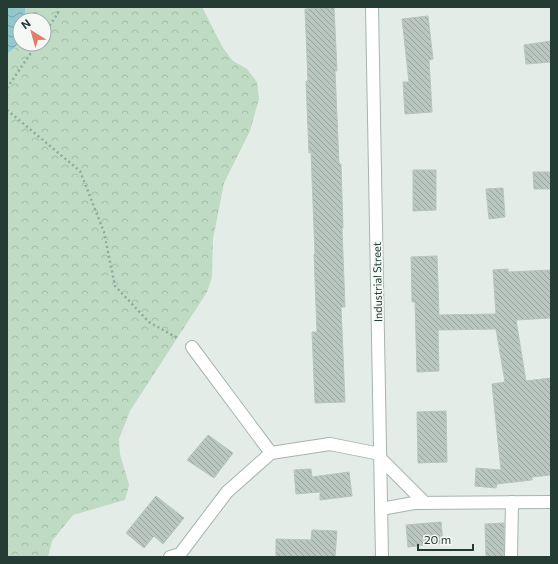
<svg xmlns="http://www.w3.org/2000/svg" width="558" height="564" viewBox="0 0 558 564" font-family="Commissioner,sans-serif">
<defs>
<pattern id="forest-crowns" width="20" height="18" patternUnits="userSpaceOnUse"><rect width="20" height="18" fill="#bfdbc4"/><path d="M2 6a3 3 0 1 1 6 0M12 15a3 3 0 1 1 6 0" fill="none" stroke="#a4bda9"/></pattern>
<pattern id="water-waves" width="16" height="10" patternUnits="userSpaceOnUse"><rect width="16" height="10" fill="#92c8cb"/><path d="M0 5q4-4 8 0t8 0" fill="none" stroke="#77a4a6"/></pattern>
<pattern id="building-back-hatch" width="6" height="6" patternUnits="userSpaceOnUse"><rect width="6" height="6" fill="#bac7c0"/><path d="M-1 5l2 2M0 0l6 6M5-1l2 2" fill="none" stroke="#97a39d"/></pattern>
</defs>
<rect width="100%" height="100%" fill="#e4ece8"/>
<polygon fill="url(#forest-crowns)" points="25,7 202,7 223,48 233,61 247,69 257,82 259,99 250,131 224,183 213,239 212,277 207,292 130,411 119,439 120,454 129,485 125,500 73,515 52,541 48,557 7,557 7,54 13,50 20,41 20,44 44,44 44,20 26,20"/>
<path fill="url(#water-waves)" d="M 7,7 L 25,7 L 26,20 L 20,20 C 20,38 23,43 7,54 Z"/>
<g fill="url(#building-back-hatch)" stroke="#b7c5be">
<polygon points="334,7 337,71 335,71 339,164 341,164 343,228 342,228 345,307 341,307 345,402 315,403 312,332 317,332 314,254 315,254 311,152 309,153 306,81 308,81 305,9"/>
<polygon points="428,16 433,59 429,60 432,112 405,114 403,82 409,82 402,19"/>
<polygon points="551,41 551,62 526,64 524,45"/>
<polygon points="413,170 436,170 436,210 413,211"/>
<polygon points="533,172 551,172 551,189 534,189"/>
<polygon points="503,188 505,217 489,219 486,189"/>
<polygon points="437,256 439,315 496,314 493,270 508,269 508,272 551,270 551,318 516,320 526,381 551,378 551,475 532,477 532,480 497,484 496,488 475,486 476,468 501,470 492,384 505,382 496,329 438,330 439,371 417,372 415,302 412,302 411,257"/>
<polygon points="446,411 447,462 418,463 417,412"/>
<polygon points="208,435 233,453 214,478 187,460"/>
<polygon points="311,469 312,477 349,472 352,496 320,500 320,492 296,494 294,470"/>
<polygon points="156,496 184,518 163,544 154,536 144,548 126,533"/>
<polygon points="441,522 443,543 408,547 406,525"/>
<polygon points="504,523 504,557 486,557 485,524"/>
<polygon points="312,530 337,531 335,557 276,557 276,539 311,540"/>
</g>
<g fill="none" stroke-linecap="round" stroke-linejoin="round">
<g stroke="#a7b4ae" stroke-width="14">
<g id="minor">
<polyline points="372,7 382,557"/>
<polyline points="192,347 271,453"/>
<polyline points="381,459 425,503"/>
<polyline points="381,509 414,503 551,502"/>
<polyline points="170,557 180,554 227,492 271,453 330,444 380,454"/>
<polyline points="511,557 512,502"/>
</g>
</g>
<g stroke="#88ad9e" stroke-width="2.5" stroke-dasharray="2 3" stroke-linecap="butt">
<polyline points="44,34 58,13 58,7"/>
<polyline points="7,88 37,44"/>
<polyline points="7,110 80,171 104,232 115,286 149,322 179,339"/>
</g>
<use href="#minor" stroke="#fff" stroke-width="12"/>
</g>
<g text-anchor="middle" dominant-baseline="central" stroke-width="3.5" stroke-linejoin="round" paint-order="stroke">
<g font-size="11" fill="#253c34" stroke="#f4f9f6">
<text transform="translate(377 282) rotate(-91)">Industrial Street</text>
</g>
</g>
<rect width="558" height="564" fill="none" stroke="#253c34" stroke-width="16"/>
<g transform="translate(32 32) rotate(323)"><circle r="19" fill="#f4f9f6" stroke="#a1ada8"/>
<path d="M0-3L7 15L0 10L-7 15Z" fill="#e47d6a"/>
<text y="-6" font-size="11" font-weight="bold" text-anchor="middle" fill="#253c34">N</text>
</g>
<path d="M418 544v6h55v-6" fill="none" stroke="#253c34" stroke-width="2"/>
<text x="424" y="544" font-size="12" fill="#253c34" stroke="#f4f9f6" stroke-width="3" paint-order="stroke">20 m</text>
</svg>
